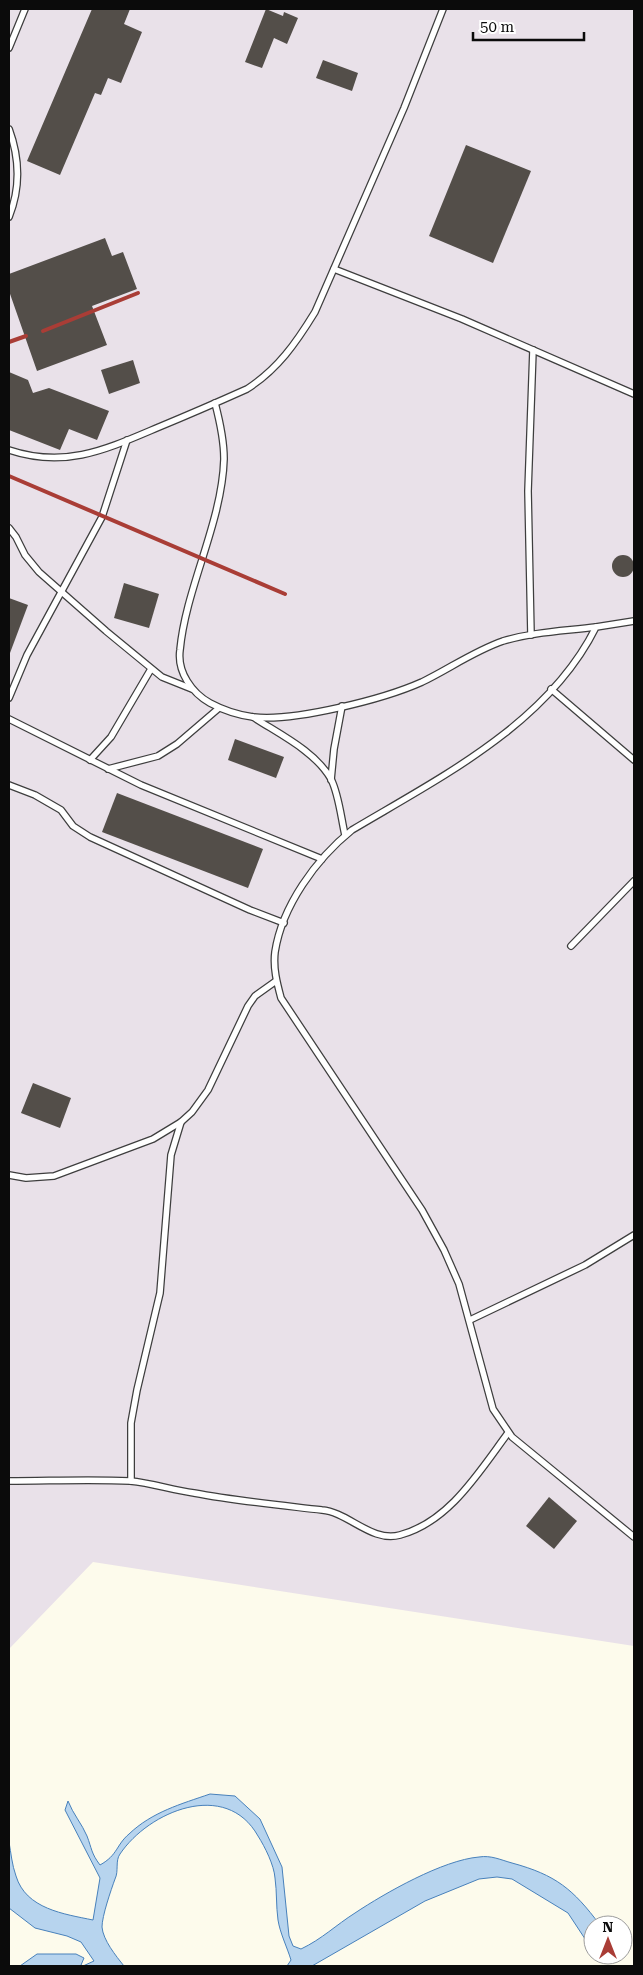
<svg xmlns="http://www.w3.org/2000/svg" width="643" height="1975" viewBox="0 0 643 1975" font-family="'Roboto Serif',serif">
<rect width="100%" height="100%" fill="#fdfbec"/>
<polygon fill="#e9e1e9" points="9,9 634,9 634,1646 93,1562 9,1649"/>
<path fill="#b7d4ee" stroke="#4881bb" d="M 210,1794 L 235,1796 L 260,1819 L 282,1867 L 289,1936 L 293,1946 L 301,1949 C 322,1939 336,1925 355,1913 C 385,1893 443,1860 479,1857 C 491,1855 501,1860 512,1863 C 556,1875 573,1889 600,1925 L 593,1925 L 593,1951 L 568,1913 L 512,1879 L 497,1877 L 479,1879 L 425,1901 L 312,1966 L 287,1966 L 291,1960 C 287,1947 280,1933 278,1920 C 276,1906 277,1892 275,1878 C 274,1865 265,1847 258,1836 C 226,1779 149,1811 120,1854 C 115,1861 119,1871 115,1879 C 111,1890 102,1916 102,1927 C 103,1940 116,1956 124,1966 L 20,1966 L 37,1954 L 76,1954 L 84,1958 L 81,1965 L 83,1966 L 94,1961 L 81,1942 L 67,1936 L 35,1928 L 9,1908 L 9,1842 C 11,1853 12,1865 16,1876 C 26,1909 64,1914 93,1920 L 100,1878 L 65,1810 L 68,1801 C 73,1814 82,1824 87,1836 C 92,1849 91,1853 100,1865 C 118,1855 116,1845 129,1834 C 152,1812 181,1804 210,1794 Z"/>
<g fill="#534e49">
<polygon points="92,9 130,9 124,24 142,32 121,83 108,78 101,95 95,93 60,175 27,161"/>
<polygon points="266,9 283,16 284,12 298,18 287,44 274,38 262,68 245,62"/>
<polygon points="323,60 358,73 352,91 316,78"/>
<polygon points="466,145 531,171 493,263 429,236"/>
<polygon points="105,238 112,256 123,252 137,289 92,306 107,345 37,371 9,291 9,274"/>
<polygon points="133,360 140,383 109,394 101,370"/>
<polygon points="9,372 28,380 33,393 49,388 109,411 97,440 69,429 60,450 9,430"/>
<circle cx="623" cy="566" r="11"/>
<polygon points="124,583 159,594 149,628 114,618"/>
<polygon points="9,598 28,605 10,653 9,653"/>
<polygon points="235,739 284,757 276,778 228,760"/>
<polygon points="117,793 263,849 248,888 102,832"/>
<polygon points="33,1083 71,1098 60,1128 21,1113"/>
<polygon points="549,1497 577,1521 554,1549 526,1526"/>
</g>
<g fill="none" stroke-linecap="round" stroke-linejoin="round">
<g stroke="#3e3e3e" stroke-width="8">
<g id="service">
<polyline points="9,48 25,9"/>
<path d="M 9,129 C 20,159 21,187 9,217"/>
<polyline points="334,269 462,319 634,394"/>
<path d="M 215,403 C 220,422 224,440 224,459 C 222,523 186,587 180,650 C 177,672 192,693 210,703 C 223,710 238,715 253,717 C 294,722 384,699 422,682 C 449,669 474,651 503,641 C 533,632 565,631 596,627"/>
<path d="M 9,450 C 66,469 107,449 159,427 C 188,415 218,402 247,389 C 278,369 296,343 315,312 L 404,108 L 443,9"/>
<polyline points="9,528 16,537 25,555 39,572 106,631 162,677 192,689"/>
<path d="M 634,621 L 596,627 C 548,724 441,777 352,830 C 316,859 282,906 275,952 C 273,968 277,983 281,998 L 422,1210 L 444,1250 L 459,1284 L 493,1409 L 512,1437 L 634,1537"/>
<polyline points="531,635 528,491 533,350"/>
<polyline points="551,689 634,760"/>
<polyline points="9,698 27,655 102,517 127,440"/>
<path d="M 253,717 C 279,734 315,751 331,779 C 339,795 341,818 345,835"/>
<polyline points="9,719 141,785 322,859"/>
<polyline points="90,760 111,737 151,669"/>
<polyline points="108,769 158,756 177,744 219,708"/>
<polyline points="331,780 334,749 342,706"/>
<polyline points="9,785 35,795 61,810 73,826 90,837 250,910 284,923"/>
<polyline points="571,946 634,881"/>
<polyline points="9,1175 26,1178 54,1176 153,1139 181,1122"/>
<polyline points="470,1320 585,1265 634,1235"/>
<path d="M 9,1481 C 49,1481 90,1479 130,1481 C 152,1483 172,1490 194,1493 C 236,1501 279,1505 322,1510 C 348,1512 372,1543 400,1535 C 449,1522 479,1472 508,1433"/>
<polyline points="131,1481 131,1423 137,1390 160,1293 171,1155 181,1122 192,1112 208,1090 248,1006 255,996 276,981"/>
</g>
</g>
<use href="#service" stroke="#fff" stroke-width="5.5"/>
<g stroke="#a93d36" stroke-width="4">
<polyline points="43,331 138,293"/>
<polyline points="9,342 26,336"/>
<polyline points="9,476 285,594"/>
</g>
</g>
<rect width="643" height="1975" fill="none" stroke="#0b0b0b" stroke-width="20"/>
<g transform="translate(608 1940)"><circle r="24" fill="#ffffff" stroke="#9d9d9d"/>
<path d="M0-4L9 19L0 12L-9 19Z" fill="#a93d36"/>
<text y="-8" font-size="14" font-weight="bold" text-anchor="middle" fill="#0b0b0b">N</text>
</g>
<path d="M473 32v8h111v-8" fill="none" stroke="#0b0b0b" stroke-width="2.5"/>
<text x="480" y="32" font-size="15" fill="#0b0b0b" stroke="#ffffff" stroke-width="4" paint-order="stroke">50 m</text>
</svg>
